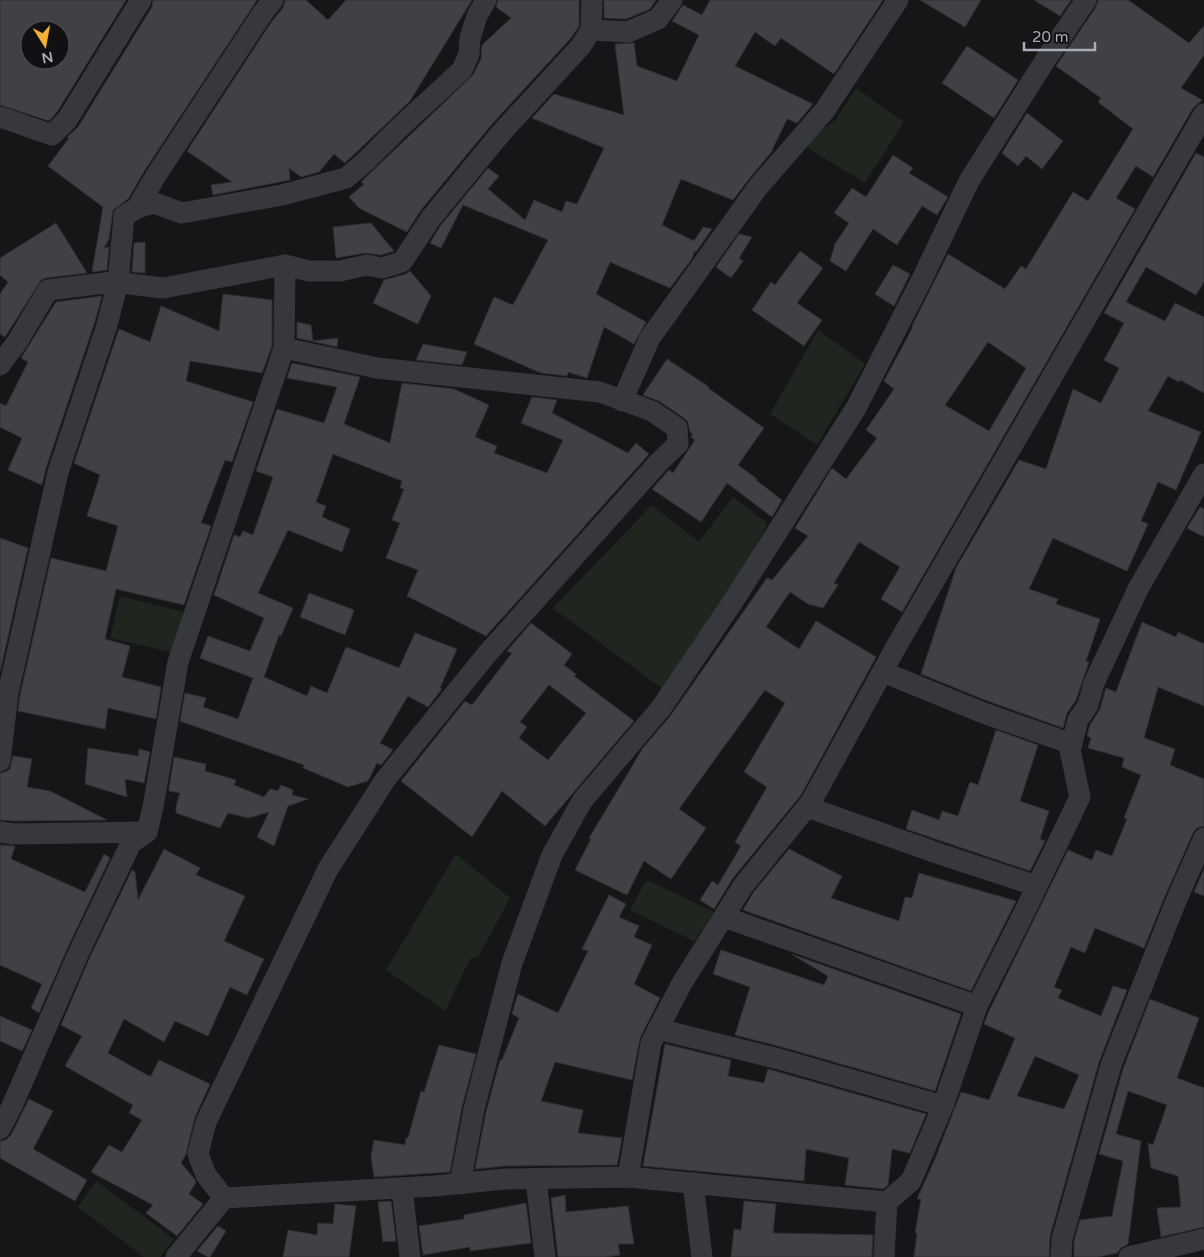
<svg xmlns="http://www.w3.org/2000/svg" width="1204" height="1257" viewBox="0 0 1204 1257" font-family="'Varela Round',sans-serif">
<rect width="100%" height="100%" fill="#161618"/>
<g fill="#1e261f">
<polygon points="856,88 904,122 865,183 806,147 814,133 835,121"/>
<polygon points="818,330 865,364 817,445 770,414"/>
<polygon points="733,497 767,523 766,527 723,603 664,690 553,608 652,505 699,542"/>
<polygon points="120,596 188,613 175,653 110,638"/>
<polygon points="456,854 510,898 478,957 470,959 445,1011 386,970"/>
<polygon points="650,881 714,912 694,941 630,910 645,882"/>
<polygon points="96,1181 174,1239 160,1257 144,1257 78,1207"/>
</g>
<g fill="#404145" stroke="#303034" fill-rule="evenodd">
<path d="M 0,0 L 126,0 L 57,112 L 49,121 L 0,105 ZM 30,30 L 60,30 L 60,60 L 30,60 Z"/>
<polygon points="153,0 257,0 145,170 128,199 113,210 109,239 104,248 109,247 107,270 92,272 103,207 48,166 69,138 67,137 78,127 152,7"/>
<polygon points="285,0 306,0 328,20 346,0 472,0 410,101 345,163 334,154 319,172 301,177 289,168 290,180 213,195 211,185 232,182 187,151 272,21 283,8"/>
<polygon points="498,0 579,0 579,26 571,38 492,124 421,210 407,232 359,208 349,197 364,184 361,182 473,75 481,59 482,45 511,18 496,7"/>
<polygon points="604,0 656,0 650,9 626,19 604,18"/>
<polygon points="710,0 883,0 834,74 781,38 775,46 755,32 735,66 813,104 797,123 787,119 772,150 773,150 749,179 733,200 681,179 662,225 694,241 703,227 712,229 696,252 695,251 691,260 670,288 610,262 596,294 646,322 634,344 604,327 587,378 568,372 567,376 541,373 474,344 494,297 513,305 548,240 463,205 441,248 430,243 441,225 488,168 499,176 488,189 525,220 534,200 562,212 566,201 577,204 604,148 532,118 554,94 624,115 615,44 634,43 637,66 677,81 699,35 672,21 683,5 702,15"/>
<polygon points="920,0 981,0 965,27"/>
<polygon points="1034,0 1071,0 1060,16"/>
<path d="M 1098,0 L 1128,0 L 1189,43 L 1204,26 L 1204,55 L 1181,88 L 1202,100 L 1193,108 L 1153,177 L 1136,166 L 1116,198 L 1135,209 L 902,612 L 881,599 L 900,567 L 859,542 L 834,583 L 838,585 L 823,608 L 808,604 L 790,592 L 766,627 L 799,649 L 816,621 L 876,657 L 801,795 L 733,878 L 714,909 L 700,900 L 712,881 L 718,885 L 741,846 L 735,842 L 767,787 L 744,772 L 785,703 L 765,690 L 679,809 L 706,828 L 671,879 L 644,861 L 627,895 L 575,870 L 591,839 L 589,838 L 643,748 L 671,715 L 767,578 L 772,580 L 808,536 L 795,528 L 832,468 L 846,479 L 877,438 L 866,430 L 894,389 L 884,381 L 913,327 L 912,326 L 948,254 L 1005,289 L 1021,266 L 1026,269 L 1073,192 L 1088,201 L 1133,129 L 1098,102 L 1101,98 L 1056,66 L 1096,7 ZM 988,342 L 1026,368 L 989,431 L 945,405 Z"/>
<polygon points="967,46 1018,80 994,118 942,83"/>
<polygon points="1027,113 1063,141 1042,169 1026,156 1018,166 1002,153"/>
<polygon points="1196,153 1204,157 1204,282 1196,295 1146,267 1126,302 1165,321 1175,303 1204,317 1204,393 1180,380 1179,382 1168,376 1148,411 1201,432 1176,490 1158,482 1141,521 1148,524 1127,571 1053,538 1029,589 1058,599 1056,604 1100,619 1086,661 1089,662 1076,700 1067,713 1063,728 985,700 921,674 956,568 1019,460 1046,469 1073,389 1101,403 1119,368 1104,360 1124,323 1104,313"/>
<polygon points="893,155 913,168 909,173 948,197 937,215 922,206 897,245 873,229 846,271 830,261 835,244 849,223 834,213 852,188 866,197"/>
<polygon points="56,223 87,273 46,278 41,280 5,337 0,334 0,294 8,282 0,275 0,258"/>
<polygon points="371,223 394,251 381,255 365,253 336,258 333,227"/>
<polygon points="739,234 752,237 739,258 743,261 731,278 716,267"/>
<polygon points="145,242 145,273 132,272 134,243"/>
<polygon points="800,251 823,268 797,303 822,320 804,346 752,310 771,282 775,285"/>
<polygon points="893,265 910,274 894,306 875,294"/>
<polygon points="410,271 431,296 418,324 373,303 384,280 406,274"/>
<polygon points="223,294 272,300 272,346 262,373 190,361 186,381 253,402 232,462 225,460 201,523 211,526 184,605 116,589 105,639 130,646 122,677 161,687 156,719 108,708 105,729 18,711 20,695 51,558 106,571 118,526 87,516 100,475 74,463 119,329 150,342 161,306 219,331"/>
<polygon points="102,296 95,321 46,468 42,485 8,470 22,438 0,427 0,403 6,406 28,362 21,358 56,302"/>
<polygon points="297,322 311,325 313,341 338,338 337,347 297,338"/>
<polygon points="423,344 467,352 462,365 416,360"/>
<polygon points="667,359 709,387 708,388 764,428 738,465 757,479 756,480 782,500 772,517 727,483 701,522 652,489 669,470 673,473 695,440 691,437 693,434 690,432 688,422 684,418 659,401 643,395"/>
<polygon points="292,363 360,377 344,424 390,443 402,383 454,389 489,405 475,437 497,446 494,453 547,473 563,440 521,423 532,397 557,400 552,413 628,453 636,443 649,454 588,522 587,522 584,527 486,636 407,596 418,570 386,558 400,523 392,520 404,489 400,488 402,481 333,454 316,502 326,506 322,517 350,529 342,552 288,530 258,593 293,608 281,636 279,635 264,677 307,696 311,686 327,693 346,647 399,668 415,633 457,649 440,688 442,689 428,707 408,696 380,743 393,750 381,765 377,763 368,781 348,787 303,768 304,765 180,721 185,693 206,698 203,707 238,719 253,678 200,658 208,636 250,651 264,618 214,595 234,535 240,537 243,531 253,535 273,477 256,471 277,409 324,423 337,387 287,378"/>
<polygon points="1200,507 1204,509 1204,537 1187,528"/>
<polygon points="0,538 28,548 0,672"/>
<polygon points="309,593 354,610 345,635 300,617"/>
<path d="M 1142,622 L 1176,637 L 1178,632 L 1204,644 L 1204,706 L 1158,687 L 1144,738 L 1175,749 L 1170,765 L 1204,779 L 1204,826 L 1197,828 L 1193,833 L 1165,896 L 1144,948 L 1095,928 L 1085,953 L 1071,947 L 1054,987 L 1062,990 L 1058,998 L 1101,1016 L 1113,986 L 1127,990 L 1099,1062 L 1050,1236 L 1049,1257 L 914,1257 L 917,1233 L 915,1233 L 921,1199 L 917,1199 L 935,1159 L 961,1092 L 989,1100 L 1015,1038 L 984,1024 L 989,1011 L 1068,850 L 1092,860 L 1096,850 L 1112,856 L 1127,819 L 1124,818 L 1141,775 L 1122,767 L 1124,758 L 1088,748 L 1091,738 L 1087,736 L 1090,725 L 1100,709 L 1106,688 L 1116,692 ZM 1035,1056 L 1079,1075 L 1064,1109 L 1017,1096 Z"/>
<path d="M 531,623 L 572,654 L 564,665 L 576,674 L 574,676 L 634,721 L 545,826 L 502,791 L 472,837 L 401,781 L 465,701 L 472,705 L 512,653 L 507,651 ZM 549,685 L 586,713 L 548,760 L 519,738 L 527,727 L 520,722 Z"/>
<polygon points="996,730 1038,745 1020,801 1049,811 1040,839 1045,841 1030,871 906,829 912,810 939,820 942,811 958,816 970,782 978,785"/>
<polygon points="88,748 138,756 139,749 150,752 144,783 125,779 127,797 85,784"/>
<polygon points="13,756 32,759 27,787 50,791 107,820 14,821 0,820 0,773 5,772 10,769"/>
<polygon points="174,757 206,764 205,771 236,780 234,785 264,797 270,789 278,791 281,785 293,790 292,795 308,799 288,806 274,846 257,837 269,812 248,818 228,813 220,828 176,813 176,806 180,793 169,791 169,788"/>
<polygon points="0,845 15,846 11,859 85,892 104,854 110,858 68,947 39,1013 31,1008 42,984 0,965"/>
<polygon points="164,849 200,868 196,875 245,896 224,941 264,959 247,995 230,987 208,1036 175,1021 164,1042 124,1019 108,1053 149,1076 151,1076 159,1060 210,1084 195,1117 186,1154 181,1163 193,1177 196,1182 189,1194 203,1204 177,1236 146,1213 153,1205 91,1172 109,1145 122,1152 142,1120 129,1113 133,1105 65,1066 82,1036 61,1025 90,957 132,870 135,872 138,900"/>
<polygon points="789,849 842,876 831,898 899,921 905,897 912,898 919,873 1016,901 971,991 743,910 753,893"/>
<polygon points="1204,869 1204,896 1194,892"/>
<polygon points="609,895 626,904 619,917 639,926 634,937 652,945 634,984 660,998 640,1038 632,1080 555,1062 541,1101 583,1110 578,1133 622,1138 617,1165 505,1166 475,1169 486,1112 500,1060 502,1060 519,1018 512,1014 518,994 558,1013 588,951 582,949"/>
<polygon points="721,950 824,985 828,976 791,954 961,1014 935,1091 782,1047 735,1035 750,987 713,974"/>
<polygon points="1150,999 1199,1018 1177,1078 1204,1088 1204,1227 1161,1237 1157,1208 1181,1207 1178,1176 1151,1168 1148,1143 1153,1145 1167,1105 1128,1091 1116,1134 1141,1141 1128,1244 1121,1248 1117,1253 1098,1257 1074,1257 1074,1241 1080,1220 1112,1216 1123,1161 1099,1154 1123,1069"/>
<polygon points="0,1016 32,1030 22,1051 0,1041"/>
<polygon points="665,1044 731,1060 728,1076 764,1083 768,1069 926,1114 910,1153 892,1149 888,1185 883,1189 845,1185 849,1158 806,1149 804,1181 643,1166"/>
<polygon points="439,1045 476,1054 462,1107 450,1172 374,1177 371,1157 374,1140 405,1145 406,1138 408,1138 421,1091 424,1092"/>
<polygon points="29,1099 53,1111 33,1149 87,1180 75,1201 0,1158 0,1141 6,1140 11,1135"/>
<polygon points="565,1195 566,1212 628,1206 634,1244 618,1244 620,1255 606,1257 558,1257 551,1198"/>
<polygon points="391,1201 396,1241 383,1242 378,1202"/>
<polygon points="744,1201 776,1204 773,1233 873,1235 872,1257 731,1257 734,1229 741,1230"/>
<polygon points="526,1203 531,1243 470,1251 470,1247 423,1255 419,1226 464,1219 464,1215"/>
<polygon points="335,1204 356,1206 349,1257 283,1257 288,1230 317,1235 318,1223 333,1224"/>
<polygon points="218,1226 226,1231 210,1257 208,1257 197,1251"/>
</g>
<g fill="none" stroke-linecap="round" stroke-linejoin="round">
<g stroke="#37383d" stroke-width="21">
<polyline points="591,30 628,32 658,19 672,0"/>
<polyline points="0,117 52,135 67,120 141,0"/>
<polyline points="137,208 154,203 182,213 282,195 346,178 365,162 398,129 462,70 469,54 470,38 477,16 486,0"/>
<polyline points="0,365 17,342 48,290 113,282 163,288 285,265 309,271 340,271 367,265 382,268 402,262 431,218 502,132 581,46 591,30 592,0"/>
<polyline points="622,401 650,338 758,187 825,110 898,0"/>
<polyline points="883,672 981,712 1072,744"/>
<polyline points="0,761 8,693 58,472 107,325 118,282 124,216 137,208 155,177 262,14 273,0"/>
<polyline points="807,807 940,854 1037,886"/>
<polyline points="0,832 13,834 147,832"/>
<polyline points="724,917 977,1006"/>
<polyline points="658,1029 779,1059 943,1106"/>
<polyline points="0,1129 12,1106 79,952 131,843 147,832 153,807 178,662 284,348 285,265"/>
<polyline points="628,1177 651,1043 682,983 743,886 811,802 896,647 1204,114"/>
<polyline points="536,1179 545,1257"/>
<polyline points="693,1183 702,1257"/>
<polyline points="460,1184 474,1109 512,963 552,855 582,801 661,708 732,603 856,408 922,279 969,181 1046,59 1086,0"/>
<polyline points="402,1188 410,1257"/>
<polyline points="224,1198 206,1175 198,1154 206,1122 328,869 385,780 487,654 659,462 678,444 677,428 652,411 600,392 377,368 284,348"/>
<polyline points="176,1257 224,1198 434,1186 505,1179 628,1177 887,1202"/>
<polyline points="884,1257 887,1202 911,1181 943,1106 977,1006 1021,919 1080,797 1070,750 1078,720 1088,705 1094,683 1138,589 1204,474"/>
<polyline points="1061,1257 1062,1239 1111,1065 1176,901 1204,838"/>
<polyline points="1129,1257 1204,1239"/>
</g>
</g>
<g transform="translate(45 45) rotate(169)"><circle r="24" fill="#111113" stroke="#4d4f55"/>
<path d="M0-4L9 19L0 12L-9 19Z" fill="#f2b134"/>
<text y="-8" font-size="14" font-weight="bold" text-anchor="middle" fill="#a8adb8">N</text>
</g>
<path d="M1024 42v8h71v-8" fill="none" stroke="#a8adb8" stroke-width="2.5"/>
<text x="1032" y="42" font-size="15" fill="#a8adb8" stroke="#111113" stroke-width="4" paint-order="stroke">20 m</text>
</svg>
